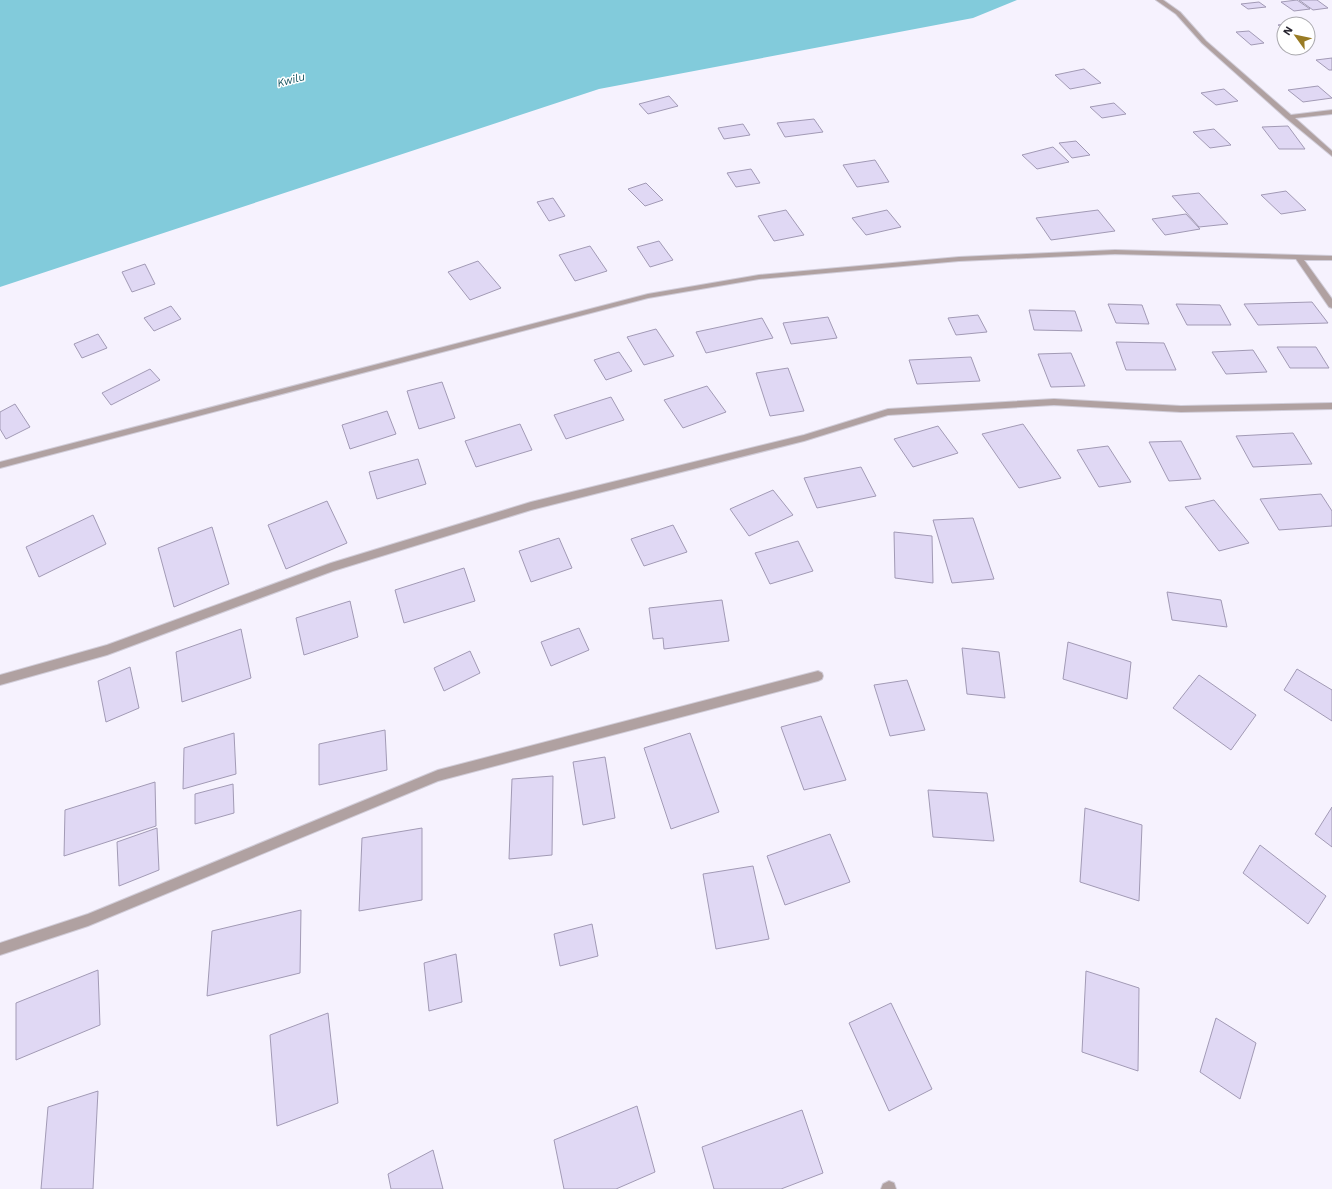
<svg xmlns="http://www.w3.org/2000/svg" width="1332" height="1189" viewBox="0 0 1332 1189" font-family="'Work Sans',sans-serif">
<rect width="100%" height="100%" fill="#f6f2fe"/>
<polygon fill="#82cbdb" points="0,0 1017,0 973,18 599,89 0,287"/>
<g fill="#e0d8f4" stroke="#a29ab5">
<polygon points="1297,0 1310,9 1294,11 1281,2"/>
<polygon points="1299,0 1317,0 1328,8 1313,10"/>
<polygon points="1259,2 1266,7 1248,9 1241,4"/>
<polygon points="1300,21 1304,24 1284,24 1284,29 1278,25"/>
<polygon points="1249,31 1264,43 1251,45 1236,32"/>
<polygon points="1332,58 1332,70 1329,70 1316,60"/>
<polygon points="1084,69 1101,83 1070,89 1055,75"/>
<polygon points="1318,86 1332,98 1303,102 1288,90"/>
<polygon points="1224,89 1238,101 1216,105 1201,93"/>
<polygon points="669,96 678,106 648,114 639,104"/>
<polygon points="1114,103 1126,114 1102,118 1090,107"/>
<polygon points="814,119 823,132 785,137 777,123"/>
<polygon points="743,124 750,135 724,139 718,128"/>
<polygon points="1288,126 1305,149 1279,149 1262,127"/>
<polygon points="1214,129 1231,145 1210,148 1193,132"/>
<polygon points="1076,141 1090,155 1072,158 1059,143"/>
<polygon points="1053,147 1069,162 1037,169 1022,155"/>
<polygon points="875,160 889,182 857,187 843,165"/>
<polygon points="751,169 760,183 736,187 727,173"/>
<polygon points="646,183 663,200 645,206 628,189"/>
<polygon points="1286,191 1306,210 1281,214 1261,195"/>
<polygon points="1199,193 1228,224 1199,227 1172,196"/>
<polygon points="553,198 565,216 549,221 537,202"/>
<polygon points="786,210 804,235 774,241 758,216"/>
<polygon points="887,210 901,227 866,235 852,218"/>
<polygon points="1098,210 1115,231 1051,240 1036,218"/>
<polygon points="1186,214 1200,229 1165,235 1152,219"/>
<polygon points="659,241 673,260 650,267 637,247"/>
<polygon points="590,246 607,271 575,281 559,255"/>
<polygon points="478,261 501,288 470,300 448,272"/>
<polygon points="145,264 155,284 132,292 122,272"/>
<polygon points="1312,302 1328,323 1258,325 1244,304"/>
<polygon points="1108,304 1142,305 1149,324 1116,323"/>
<polygon points="1176,304 1220,305 1231,325 1187,325"/>
<polygon points="171,306 181,319 154,331 144,318"/>
<polygon points="1029,310 1075,311 1082,331 1034,330"/>
<polygon points="978,315 987,332 956,335 948,318"/>
<polygon points="828,317 837,338 791,344 783,323"/>
<polygon points="762,318 773,338 706,353 696,332"/>
<polygon points="656,329 674,356 644,365 627,337"/>
<polygon points="98,334 107,348 82,358 74,344"/>
<polygon points="1116,342 1164,343 1176,370 1126,370"/>
<polygon points="1277,347 1316,347 1329,368 1290,368"/>
<polygon points="1253,350 1267,372 1226,374 1212,352"/>
<polygon points="619,352 632,371 606,380 594,360"/>
<polygon points="1071,353 1085,386 1051,387 1038,354"/>
<polygon points="971,357 980,381 917,384 909,360"/>
<polygon points="788,368 804,411 770,416 756,373"/>
<polygon points="150,369 160,380 111,405 102,393"/>
<polygon points="442,382 455,418 419,429 407,391"/>
<polygon points="707,386 726,412 683,428 664,400"/>
<polygon points="611,397 624,420 566,439 554,415"/>
<polygon points="15,404 30,427 6,439 0,429 0,412"/>
<polygon points="387,411 396,434 350,449 342,425"/>
<polygon points="520,424 532,450 476,467 465,441"/>
<polygon points="1023,424 1061,478 1019,488 982,434"/>
<polygon points="938,426 958,453 913,467 894,439"/>
<polygon points="1293,433 1312,464 1253,467 1236,436"/>
<polygon points="1181,441 1201,479 1169,481 1149,442"/>
<polygon points="1108,446 1131,482 1099,487 1077,450"/>
<polygon points="418,459 426,484 377,499 369,472"/>
<polygon points="861,467 876,496 817,508 804,478"/>
<polygon points="773,490 793,515 749,536 730,509"/>
<polygon points="1321,494 1332,511 1332,526 1279,530 1260,499"/>
<polygon points="1214,500 1249,543 1219,551 1185,507"/>
<polygon points="327,501 347,543 286,569 268,525"/>
<polygon points="93,515 106,544 39,577 26,547"/>
<polygon points="973,518 994,579 952,583 933,520"/>
<polygon points="673,525 687,552 644,566 631,539"/>
<polygon points="212,527 229,584 174,607 158,548"/>
<polygon points="894,532 932,536 933,583 895,578"/>
<polygon points="559,538 572,568 531,582 519,551"/>
<polygon points="798,541 813,571 770,584 755,553"/>
<polygon points="464,568 475,601 404,623 395,590"/>
<polygon points="1167,592 1221,600 1227,627 1172,620"/>
<polygon points="722,600 729,641 664,649 663,638 653,639 649,608"/>
<polygon points="350,601 358,637 304,655 296,618"/>
<polygon points="579,628 589,650 551,666 541,642"/>
<polygon points="241,629 251,678 182,702 176,652"/>
<polygon points="1068,642 1131,662 1127,699 1063,679"/>
<polygon points="962,648 999,652 1005,698 967,694"/>
<polygon points="470,651 480,673 444,691 434,668"/>
<polygon points="130,667 139,708 106,722 98,681"/>
<polygon points="1297,669 1332,690 1332,721 1284,690"/>
<polygon points="1199,675 1256,715 1231,750 1173,708"/>
<polygon points="907,680 925,730 890,736 874,685"/>
<polygon points="821,716 846,780 804,790 781,727"/>
<polygon points="385,730 387,770 319,785 319,744"/>
<polygon points="234,733 236,774 183,789 184,748"/>
<polygon points="690,733 719,812 671,829 644,748"/>
<polygon points="605,757 615,818 583,825 573,762"/>
<polygon points="553,776 552,855 509,859 512,779"/>
<polygon points="155,782 156,826 64,856 65,810"/>
<polygon points="233,784 234,813 195,824 195,794"/>
<polygon points="928,790 987,793 994,841 933,837"/>
<polygon points="1332,807 1332,847 1315,834"/>
<polygon points="1085,808 1142,825 1139,901 1080,882"/>
<polygon points="157,828 159,870 119,886 117,842"/>
<polygon points="422,828 422,900 359,911 362,838"/>
<polygon points="830,834 850,882 785,905 767,856"/>
<polygon points="1260,845 1326,896 1308,924 1243,873"/>
<polygon points="753,866 769,939 716,949 703,874"/>
<polygon points="301,910 300,973 207,996 212,931"/>
<polygon points="592,924 598,956 560,966 554,934"/>
<polygon points="456,954 462,1002 429,1011 424,963"/>
<polygon points="98,970 100,1025 16,1060 16,1003"/>
<polygon points="1086,971 1139,988 1138,1071 1082,1052"/>
<polygon points="891,1003 932,1089 889,1111 849,1023"/>
<polygon points="328,1013 338,1103 277,1126 270,1035"/>
<polygon points="1216,1018 1256,1043 1240,1099 1200,1072"/>
<polygon points="98,1091 93,1189 41,1189 48,1107"/>
<polygon points="637,1106 655,1172 616,1189 564,1189 554,1140"/>
<polygon points="802,1110 823,1173 781,1189 714,1189 702,1147"/>
<polygon points="433,1150 443,1189 391,1189 388,1174"/>
</g>
<g fill="none" stroke-linecap="round" stroke-linejoin="round">
<g stroke="#d1cdd9" stroke-width="2">
<g id="minor">
<polygon points="1156,0 1163,0 1180,12 1206,41 1291,115 1332,110 1332,114 1295,118 1332,151 1332,156 1286,118 1202,43 1176,14"/>
<polygon points="1115,250 1332,256 1332,260 1304,260 1332,299 1332,308 1329,307 1296,259 1115,254 959,261 759,279 648,298 0,468 0,462 648,294 759,275 959,257"/>
<polygon points="1054,399 1181,406 1332,403 1332,409 1181,412 1054,405 888,415 804,441 531,510 333,571 107,655 0,685 0,675 107,645 331,563 531,502 804,435 888,409"/>
<polygon points="818,671 822,673 823,676 822,679 818,681 438,781 88,926 0,955 0,943 88,914 438,770"/>
<polygon points="889,1181 894,1183 896,1189 881,1189 883,1184"/>
</g>
</g>
<use href="#minor" fill="#b0a1a1" fill-rule="evenodd"/>
</g>
<g text-anchor="middle" dominant-baseline="central" stroke-width="3" stroke-linejoin="round" paint-order="stroke">
<g font-size="11" font-style="italic" fill="#14535f" stroke="#fff">
<text transform="translate(291 80) rotate(-15)">Kwilu</text>
</g>
</g>
<g transform="translate(1296 36) rotate(303)"><circle r="19" fill="#ffffff" stroke="#a9a8ad"/>
<path d="M0-3L7 15L0 10L-7 15Z" fill="#997b24"/>
<text y="-6" font-size="11" font-weight="bold" text-anchor="middle" fill="#292631">N</text>
</g>
</svg>
